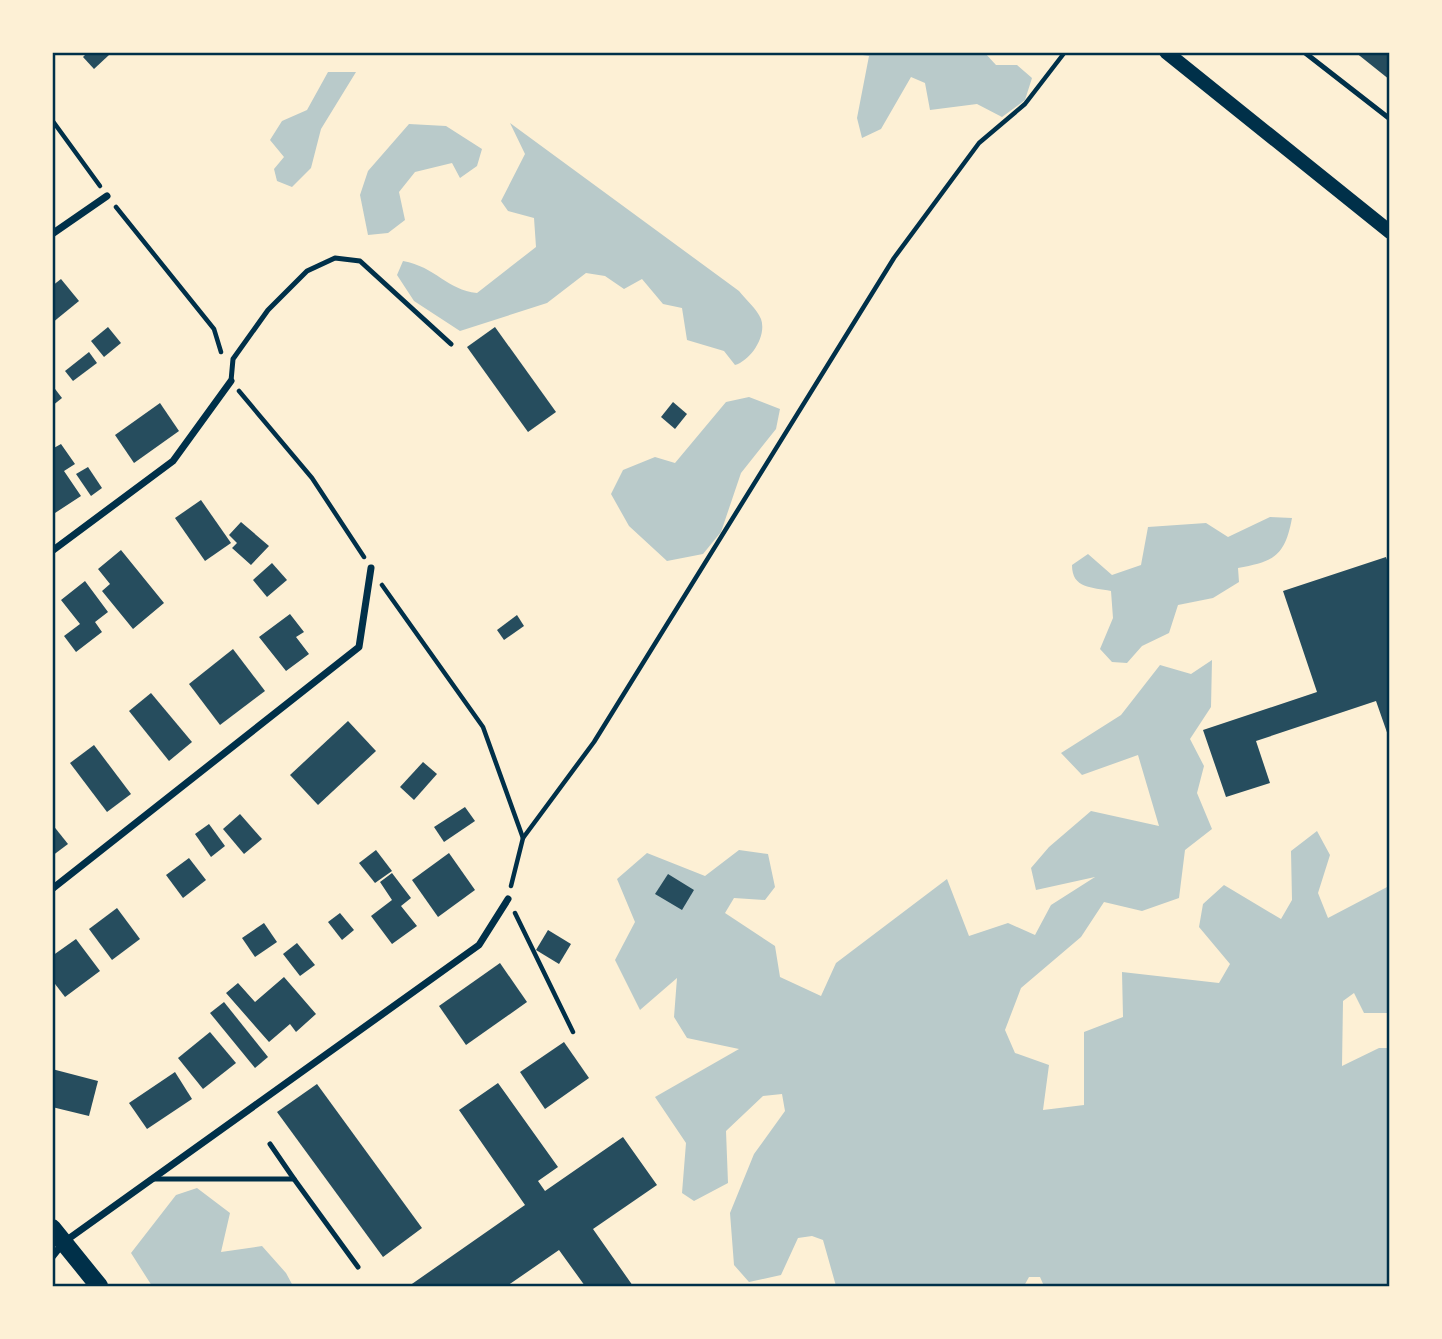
<svg xmlns="http://www.w3.org/2000/svg" width="1442" height="1339" viewBox="0 0 1442 1339" font-family="Inter,sans-serif">
<rect width="100%" height="100%" fill="#fdf0d5"/>
<g fill="#b9caca">
<polygon points="850,53 985,53 996,65 1017,65 1032,78 1025,100 1002,117 977,104 930,110 925,83 911,77 881,129 862,138 857,118 869,56"/>
<polygon points="328,72 356,72 321,129 311,168 292,187 277,181 274,169 284,157 270,140 282,121 307,110"/>
<path d="M 510,123 L 739,291 C 745,299 757,309 761,319 C 767,336 751,360 735,365 L 724,351 L 687,340 L 682,308 L 663,304 L 642,279 L 624,289 L 605,276 L 586,273 L 547,303 L 460,331 L 414,301 L 397,275 L 403,261 C 436,267 447,290 477,293 L 536,247 L 534,218 L 508,211 L 501,201 L 525,154 Z"/>
<polygon points="409,124 446,126 482,149 477,166 460,178 452,163 415,172 399,192 405,220 388,233 368,235 360,195 368,171"/>
<polygon points="749,397 780,409 776,429 741,473 721,532 703,554 667,561 629,526 611,494 623,470 655,457 675,463 726,402"/>
<path d="M 1270,517 L 1292,518 C 1285,556 1274,562 1238,568 L 1239,582 L 1213,598 L 1178,605 L 1169,633 L 1142,646 L 1127,663 L 1112,662 L 1100,649 L 1113,618 L 1111,591 C 1092,587 1072,589 1072,565 L 1088,554 L 1112,575 L 1141,565 L 1148,527 L 1206,523 L 1228,537 Z"/>
<polygon points="1212,660 1211,707 1190,739 1204,766 1197,793 1212,829 1185,850 1179,898 1142,911 1104,902 1081,937 1021,988 1005,1030 1015,1053 1049,1065 1043,1110 1084,1105 1084,1032 1123,1017 1122,972 1219,983 1230,964 1199,927 1203,904 1224,885 1281,919 1292,900 1291,851 1317,831 1330,855 1318,893 1328,918 1389,886 1389,1013 1364,1013 1354,993 1343,1001 1342,1066 1379,1048 1389,1048 1389,1286 1044,1286 1040,1277 1029,1277 1024,1286 836,1286 823,1240 812,1236 798,1238 781,1275 749,1282 734,1265 730,1213 754,1154 785,1111 782,1094 763,1096 726,1131 728,1183 694,1201 682,1193 686,1143 655,1097 739,1049 687,1038 674,1017 677,978 640,1010 615,960 635,922 617,879 647,853 705,876 739,850 768,854 775,887 765,900 734,898 725,913 775,946 780,977 821,996 836,963 947,879 969,936 1008,923 1035,935 1051,905 1095,877 1036,890 1031,868 1049,847 1091,811 1159,826 1138,755 1082,775 1061,753 1121,715 1160,665 1191,674"/>
<polygon points="197,1188 230,1213 221,1252 262,1246 286,1273 293,1286 152,1286 131,1253 176,1195"/>
</g>
<g fill="#264d5e">
<polygon points="88,52 107,52 109,55 94,69 83,57"/>
<polygon points="1355,52 1390,52 1390,80"/>
<polygon points="61,279 79,301 52,323 52,286"/>
<polygon points="108,327 121,343 104,357 91,341"/>
<polygon points="495,327 556,412 528,432 467,347"/>
<polygon points="89,352 97,363 73,381 65,371"/>
<polygon points="52,385 62,398 52,406"/>
<polygon points="673,402 687,414 675,429 661,417"/>
<polygon points="160,403 179,431 134,463 115,435"/>
<polygon points="61,444 75,464 64,471 81,496 55,513 52,449"/>
<polygon points="88,467 102,488 91,496 76,474"/>
<polygon points="201,500 231,543 205,561 175,518"/>
<polygon points="241,522 269,546 251,565 232,548 237,543 229,535"/>
<polygon points="121,550 164,603 133,629 102,591 110,584 98,569"/>
<polygon points="1386,557 1390,568 1390,741 1376,701 1256,741 1270,783 1226,797 1203,730 1317,692 1283,591"/>
<polygon points="272,563 287,580 267,597 253,580"/>
<polygon points="85,581 108,612 95,622 102,632 76,652 64,636 80,624 61,600"/>
<polygon points="290,614 304,632 296,637 309,654 286,671 259,637"/>
<polygon points="517,615 524,626 504,640 497,630"/>
<polygon points="233,649 265,691 220,725 189,684"/>
<polygon points="151,693 192,742 169,761 129,711"/>
<polygon points="348,721 376,751 318,805 290,775"/>
<polygon points="94,745 131,794 107,812 70,763"/>
<polygon points="423,762 437,774 414,800 400,787"/>
<polygon points="465,807 475,821 444,842 434,827"/>
<polygon points="240,814 262,839 244,854 223,829"/>
<polygon points="52,824 68,844 52,856"/>
<polygon points="209,824 225,846 211,857 195,834"/>
<polygon points="376,850 392,871 375,883 359,863"/>
<polygon points="449,853 475,890 438,917 412,880"/>
<polygon points="189,858 206,880 183,898 166,875"/>
<polygon points="392,873 411,898 401,906 417,926 392,944 371,916 392,900 380,882"/>
<polygon points="668,874 694,890 682,910 655,894"/>
<polygon points="117,908 140,939 112,960 89,929"/>
<polygon points="340,913 354,930 342,940 328,922"/>
<polygon points="264,923 277,942 255,957 242,938"/>
<polygon points="548,930 571,944 559,964 536,950"/>
<polygon points="76,939 100,971 65,997 52,980 52,956"/>
<polygon points="297,943 315,965 300,976 283,954"/>
<polygon points="500,963 527,1002 466,1045 439,1006"/>
<polygon points="284,977 316,1014 296,1032 290,1024 269,1042 226,993 238,983 255,1002"/>
<polygon points="224,1002 268,1057 255,1068 210,1013"/>
<polygon points="210,1032 236,1063 203,1089 178,1058"/>
<polygon points="564,1042 589,1078 545,1109 520,1072"/>
<polygon points="52,1069 98,1081 89,1116 52,1107"/>
<polygon points="175,1072 192,1099 147,1129 129,1103"/>
<polygon points="498,1083 558,1167 538,1181 545,1191 623,1137 657,1185 593,1229 633,1286 585,1286 559,1250 507,1286 409,1286 525,1205 459,1110"/>
<polygon points="317,1084 422,1228 383,1257 277,1112"/>
</g>
<g fill="none" stroke-linecap="round" stroke-linejoin="round">
<g stroke="#003049" stroke-width="4.5">
<polyline points="52,120 100,186"/>
<polyline points="116,207 214,329 221,352"/>
<polyline points="239,391 312,478 364,557"/>
<polyline points="382,585 483,727 523,838 511,886"/>
<polyline points="523,838 594,742 894,258 979,143 1025,104 1065,52"/>
<polyline points="515,913 573,1032"/>
</g>
<g stroke="#003049" stroke-width="5">
<polyline points="1304,52 1390,119"/>
<polyline points="231,381 233,359 268,310 307,271 335,258 360,261 451,344"/>
<polyline points="270,1144 294,1179"/>
<polyline points="153,1179 294,1179 358,1267"/>
</g>
<g stroke="#003049" stroke-width="7">
<polyline points="52,234 107,196"/>
<polyline points="52,551 173,461 231,381"/>
<polyline points="52,889 359,647 371,568"/>
<polyline points="52,1257 64,1242 479,945 508,899"/>
</g>
<polyline stroke="#003049" stroke-width="14" points="1166,52 1390,232"/>
<polyline stroke="#003049" stroke-width="18" points="52,1228 99,1286"/>
</g>
<rect width="1442" height="1339" fill="none" stroke="#fdf0d5" stroke-width="108"/>
<rect x="54" y="54" width="1334" height="1231" fill="none" stroke="#003049" stroke-width="2.5"/>
</svg>
